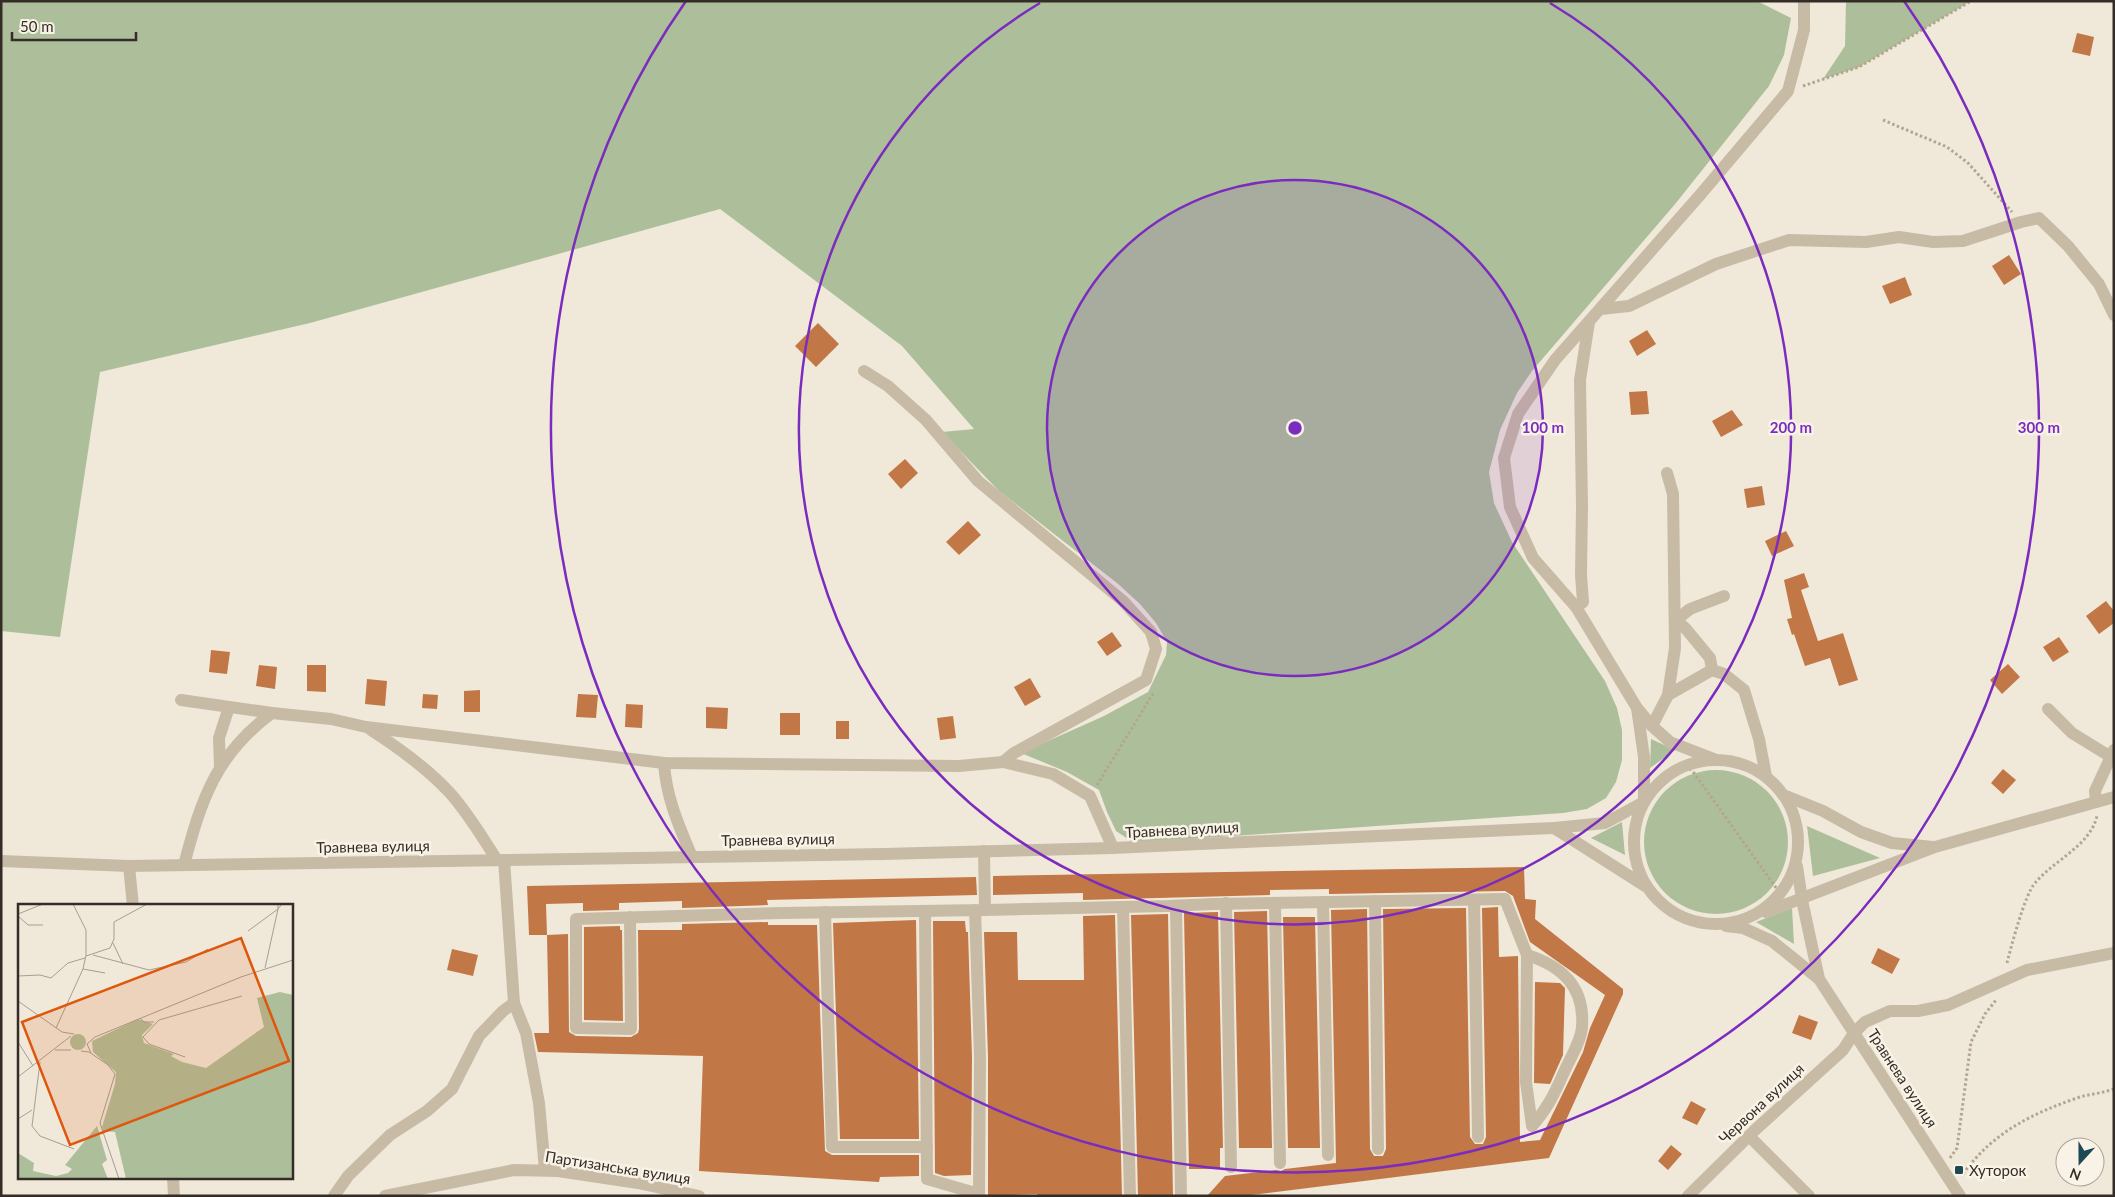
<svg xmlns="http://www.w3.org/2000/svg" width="2115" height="1197" viewBox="0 0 2115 1197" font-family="Lato,sans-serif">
<rect width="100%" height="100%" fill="#f0e9da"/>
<g fill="#adbf9a">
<polygon points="1,1 1757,1 1791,18 1784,55 1769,86 1676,203 1532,371 1517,393 1500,430 1489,472 1494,503 1512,542 1605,681 1617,708 1622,730 1622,760 1616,782 1606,798 1587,809 1563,813 1134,843 1116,831 1107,812 1099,790 1067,772 1021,753 1104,716 1148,692 1166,655 1167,642 1156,623 1140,604 1117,583 999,491 942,432 974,429 902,346 720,209 310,323 100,372 60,637 1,631"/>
<polygon points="1846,1 1971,1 1859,67 1823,79 1845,46"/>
<polygon points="1651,739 1675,750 1650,768"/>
<circle cx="1716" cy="842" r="72"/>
<polygon points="1622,822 1625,855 1591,838"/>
<polygon points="1807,826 1880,858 1813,876"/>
<polygon points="1792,908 1794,944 1756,922"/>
</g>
<g fill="#c27746">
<polygon points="2077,33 2094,37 2090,56 2072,52"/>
<polygon points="2009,255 2021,274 2004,285 1992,266"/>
<polygon points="1905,277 1912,295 1890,304 1882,286"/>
<polygon points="818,323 839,344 816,367 795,346"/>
<polygon points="1647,330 1656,344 1637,356 1629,341"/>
<polygon points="1647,391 1649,414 1631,415 1629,392"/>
<polygon points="1732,410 1743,425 1721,437 1712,421"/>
<polygon points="905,459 918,473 901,489 888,474"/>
<polygon points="1762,486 1765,505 1747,508 1744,489"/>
<polygon points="968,521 981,535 959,555 946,542"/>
<polygon points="1786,531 1794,546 1772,556 1765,541"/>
<polygon points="1804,573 1809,587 1801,590 1818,641 1843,633 1858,680 1839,686 1830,658 1805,666 1794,634 1792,635 1787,619 1792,618 1784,580"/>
<polygon points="2106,601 2114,611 2114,623 2099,634 2086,616"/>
<polygon points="1112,632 1122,646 1107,656 1097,642"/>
<polygon points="2059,637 2069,652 2053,662 2043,647"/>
<polygon points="211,650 230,652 227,674 209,672"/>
<polygon points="2008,664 2020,677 2002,694 1990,680"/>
<polygon points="259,665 277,667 275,689 256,686"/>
<polygon points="307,665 326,665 326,692 307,691"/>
<polygon points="1030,678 1041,697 1025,706 1014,687"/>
<polygon points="367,679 387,681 385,706 365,704"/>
<polygon points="480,690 480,712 464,712 464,691"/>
<polygon points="423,694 438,695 437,709 422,708"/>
<polygon points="578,694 598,695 596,718 576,717"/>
<polygon points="626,704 643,705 642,728 625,727"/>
<polygon points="706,707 728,708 727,729 706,728"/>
<rect x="780" y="713" width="20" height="22"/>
<polygon points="953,716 956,738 940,740 937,718"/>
<rect x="836" y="721" width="13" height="18"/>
<polygon points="2003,769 2016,780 2003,794 1991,783"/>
<polygon points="1524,867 1525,899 1536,900 1535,919 1623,989 1623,994 1549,1158 1243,1196 1207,1196 1225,1176 1276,1170 1281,1171 1285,1169 1336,1163 1331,910 1367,909 1370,1149 1374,1156 1383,1156 1386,1149 1383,909 1466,908 1470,1137 1475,1144 1483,1144 1486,1137 1482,908 1498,907 1499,957 1518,956 1520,1142 1540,1140 1583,1052 1590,1028 1605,995 1530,942 1513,896 1505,891 1329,894 1329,889 1270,890 1270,895 1083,900 1083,893 993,895 993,876"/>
<polygon points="976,877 977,895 767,900 768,905 682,908 682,901 619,903 619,910 583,911 583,903 546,904 547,935 529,935 527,886"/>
<polygon points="1267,911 1272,1148 1239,1148 1234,912"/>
<polygon points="1218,912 1223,1148 1220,1148 1220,1169 1189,1169 1184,913"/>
<polygon points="1168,914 1173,1196 1138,1196 1131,915"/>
<polygon points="1115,915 1122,1196 1037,1196 1037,1194 988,1196 988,1057 984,932 1017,932 1018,980 1084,980 1083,916"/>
<polygon points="1283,917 1315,917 1320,1148 1288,1148"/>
<polygon points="916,920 919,1139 840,1139 833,923"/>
<polygon points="933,921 965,921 966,932 968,932 972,1057 971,1175 944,1176 935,1173"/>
<polygon points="768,922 768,925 817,925 825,1151 832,1155 919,1155 919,1176 880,1177 879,1182 699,1171 703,1056 538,1052 534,1033 549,1033 547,935 568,934 569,1032 576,1036 631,1037 638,1033 639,1029 638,930 682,930 682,924"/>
<polygon points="620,926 620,930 622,930 623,1021 584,1020 584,927"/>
<polygon points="1878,948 1900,959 1892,974 1871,963"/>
<polygon points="452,949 478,955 473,976 447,970"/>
<polygon points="1535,982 1560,983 1565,988 1563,1055 1550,1084 1534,1083"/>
<polygon points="1799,1015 1818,1022 1811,1040 1792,1033"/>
<polygon points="1691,1101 1706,1109 1697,1125 1682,1118"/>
<polygon points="1671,1145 1682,1154 1668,1170 1658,1161"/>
</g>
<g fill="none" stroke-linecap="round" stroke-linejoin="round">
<g stroke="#b4a590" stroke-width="3" stroke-dasharray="2.5 2.5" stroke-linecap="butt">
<polyline points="1803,86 1859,67 1971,1"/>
<polyline points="1883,120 1947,147 1968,163 2012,212"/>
<polyline points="1686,765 1694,773 1779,892"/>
<polyline points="1097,785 1154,692"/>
<path d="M 2007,963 C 2011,947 2025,894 2035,883 C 2054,860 2090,846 2097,816"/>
<polyline points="1950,1158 1957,1148 1971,1042 1985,1014 1996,1000"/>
<path d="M 1963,1174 C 1993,1132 2033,1113 2080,1097 C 2091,1094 2103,1093 2114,1089"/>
</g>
<g stroke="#c8bba6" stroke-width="12">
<polyline points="1601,309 1629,306 1716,264 1789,240 1866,242 1899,237 1933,242 1963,241 2021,222 2039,218 2068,246 2099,284 2114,315"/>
<polyline points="1576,607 1583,602 1581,575 1582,507 1580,380 1589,322"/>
<polyline points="1712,670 1710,658 1686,629 1676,620 1690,609 1724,596"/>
<polyline points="1668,695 1712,670 1724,674 1744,690 1759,739 1766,776"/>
<polyline points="181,700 272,713 331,719 366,727 664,763 959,766 1003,762 1014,753 1146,680 1156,649 1151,632 1123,601 978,481 926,420 888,386 864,371"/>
<polyline points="2048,709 2072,733 2111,757"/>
<polyline points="1652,726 1668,695 1675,648 1673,494 1667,473"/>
<path d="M 371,730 C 399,748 427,768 450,793 C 468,813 482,837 497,860"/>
<polyline points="1714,759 1670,742 1652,726 1637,708 1576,607 1533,558 1510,507 1504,458 1518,414 1555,360 1700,195 1788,91 1804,30 1804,1"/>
<circle cx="1716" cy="842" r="82"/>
<polyline points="1003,762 1053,774 1090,796 1113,848"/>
<path d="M 664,763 C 666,797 679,826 692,857"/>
<polyline points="220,767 219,738 229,707"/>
<polyline points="1786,796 1823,811 1861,832 1892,843 1933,847"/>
<polyline points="2096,802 2095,791 2114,750"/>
<polyline points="1554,828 1645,886"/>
<polyline points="504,860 514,1003 526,1033 539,1103 545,1170"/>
<polyline points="1,861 129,866 883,854 1113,848 1554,828 1605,823 1644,802 1644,757 1637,708"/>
<path d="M 184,865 C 201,800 216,754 272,713"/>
<polyline points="129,866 133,906"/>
<polyline points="1797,866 1802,900 1819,979"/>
<polyline points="1474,900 1478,1137"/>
<polyline points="1375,901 1378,1149"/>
<polyline points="1323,902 1328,1155"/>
<polyline points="1226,903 1231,1167"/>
<polyline points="1275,903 1280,1163"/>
<polyline points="1176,906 1181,1196"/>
<polyline points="1123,907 1130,1196"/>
<path d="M 985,910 L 1168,906 L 1213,904 L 1505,899 L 1527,955 L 1526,1082 L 1532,1126 C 1549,1107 1555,1092 1565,1070 C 1571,1057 1581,1041 1582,1027 C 1585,987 1562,966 1527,955"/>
<polyline points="925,911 927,1179 979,1194 980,1057 975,910"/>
<polyline points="825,912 832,1147 927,1147"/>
<polyline points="1766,912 1935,847 2114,797"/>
<polyline points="630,917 631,1029 576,1028 576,919 781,913 985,910 984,851"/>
<polyline points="1726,926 1743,928 1772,941 1819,979 1960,1196"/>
<polyline points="1749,1136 1809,1196"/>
<polyline points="173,1178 174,1196"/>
<polyline points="334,1196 348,1176 390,1135 427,1111 452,1089 479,1036 503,1011 514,1003"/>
<polyline points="385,1196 514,1170 558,1171 638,1183 699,1196"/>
<polyline points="1688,1196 1755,1130 1843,1050 1854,1033 1865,1022 1890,1011 1918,1011 1948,1005 2027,970 2114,953"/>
</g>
</g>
<circle cx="1295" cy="428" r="248" fill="#7b2cbf" fill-opacity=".12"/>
<g fill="none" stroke="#7b2cbf" stroke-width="2.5">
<circle cx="1295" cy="428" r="248"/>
<path d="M1550 3A496 496 0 1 1 1040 3"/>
<path d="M1904 1A744 744 0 1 1 686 1"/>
</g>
<rect fill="#1e4854" stroke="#f8f3e6" stroke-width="2" x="1954" y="1165" width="10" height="10" rx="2.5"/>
<g text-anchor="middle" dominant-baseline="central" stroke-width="5" stroke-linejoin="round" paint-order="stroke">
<g font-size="15" fill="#342d27" stroke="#f8f3e6">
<text transform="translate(1182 829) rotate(-3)">Травнева вулиця</text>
<text transform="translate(778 839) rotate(-1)">Травнева вулиця</text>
<text transform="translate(373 846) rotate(-1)">Травнева вулиця</text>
<text transform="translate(1903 1078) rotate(57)">Травнева вулиця</text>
<text transform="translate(1761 1103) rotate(-43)">Червона вулиця</text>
<text transform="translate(618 1167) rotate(9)">Партизанська вулиця</text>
</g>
<g font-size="15" fill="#342d27" stroke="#f8f3e6" text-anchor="start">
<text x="1969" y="1170">Хуторок</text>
</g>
</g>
<g transform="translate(18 904)">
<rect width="275" height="275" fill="#f0e9da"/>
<path d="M 262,88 L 275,91 L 275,275 L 108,275 L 97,228 L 85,227 L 84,223 L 97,180 L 98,168 L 75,148 L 74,137 L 120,115 L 135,120 L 124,131 L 126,139 L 156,150 L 153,152 L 164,158 L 188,164 L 246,123 L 239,94 ZM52 138a8 8 0 1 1 16 0a8 8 0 1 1-16 0ZM 79,222 L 89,256 L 84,260 L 90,275 L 0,275 L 0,249 L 16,259 L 15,267 L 38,272 L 50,269 L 54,265 L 47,261 Z" fill="#adbf9a"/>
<path fill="none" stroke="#a59e92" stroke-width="1" d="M 0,10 L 25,0M 0,12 L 10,21 L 25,21M 230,27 L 260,5 L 260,0M 95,39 L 105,60M 75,51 L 131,66 L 168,58 L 190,45M 68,52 L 92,44 L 96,35 L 96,18 L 129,0M 247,64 L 260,5 L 264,0M 65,65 L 87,69M 0,72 L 22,71 L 33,74 L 50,59 L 67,54M 0,97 L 44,128 L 56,130M 122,114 L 126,118 L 136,118M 38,124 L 65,65 L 68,51 L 68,26 L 55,0M 0,138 L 15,162M 37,146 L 53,146M 63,147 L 71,148 L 90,161 L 97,170 L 82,219 L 101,275M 73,149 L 69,140 L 77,133 L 223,73 L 275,56M 167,153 L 131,140 L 125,133 L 141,116 L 224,92M 22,158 L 14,222 L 22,232 L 56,245M 0,173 L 53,132M 0,215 L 14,206"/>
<path fill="#df570d" fill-opacity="0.15" stroke="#df570d" stroke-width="2.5" d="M 223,34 L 271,157 L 52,241 L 4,118 Z"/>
<rect width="275" height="275" fill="none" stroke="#342d27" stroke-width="2.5"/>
</g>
<circle cx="1295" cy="428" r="8" fill="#7b2cbf" stroke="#f8f3e6" stroke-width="2.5"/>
<g font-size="15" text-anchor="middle" font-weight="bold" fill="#7b2cbf" stroke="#f8f3e6" stroke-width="5" stroke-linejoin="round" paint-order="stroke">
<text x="1543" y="433">100 m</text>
<text x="1791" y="433">200 m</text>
<text x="2039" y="433">300 m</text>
</g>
<rect width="2115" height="1197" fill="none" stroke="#342d27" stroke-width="5"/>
<g transform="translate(2080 1162) rotate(201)"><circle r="24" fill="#f8f3e6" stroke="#aaa49a"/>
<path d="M0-4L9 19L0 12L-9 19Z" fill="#1e4854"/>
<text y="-8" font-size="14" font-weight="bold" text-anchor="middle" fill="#342d27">N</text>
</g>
<path d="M12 32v8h124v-8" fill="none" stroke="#342d27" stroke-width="2.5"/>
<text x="20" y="32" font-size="15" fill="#342d27" stroke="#f8f3e6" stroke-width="4" paint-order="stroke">50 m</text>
</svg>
